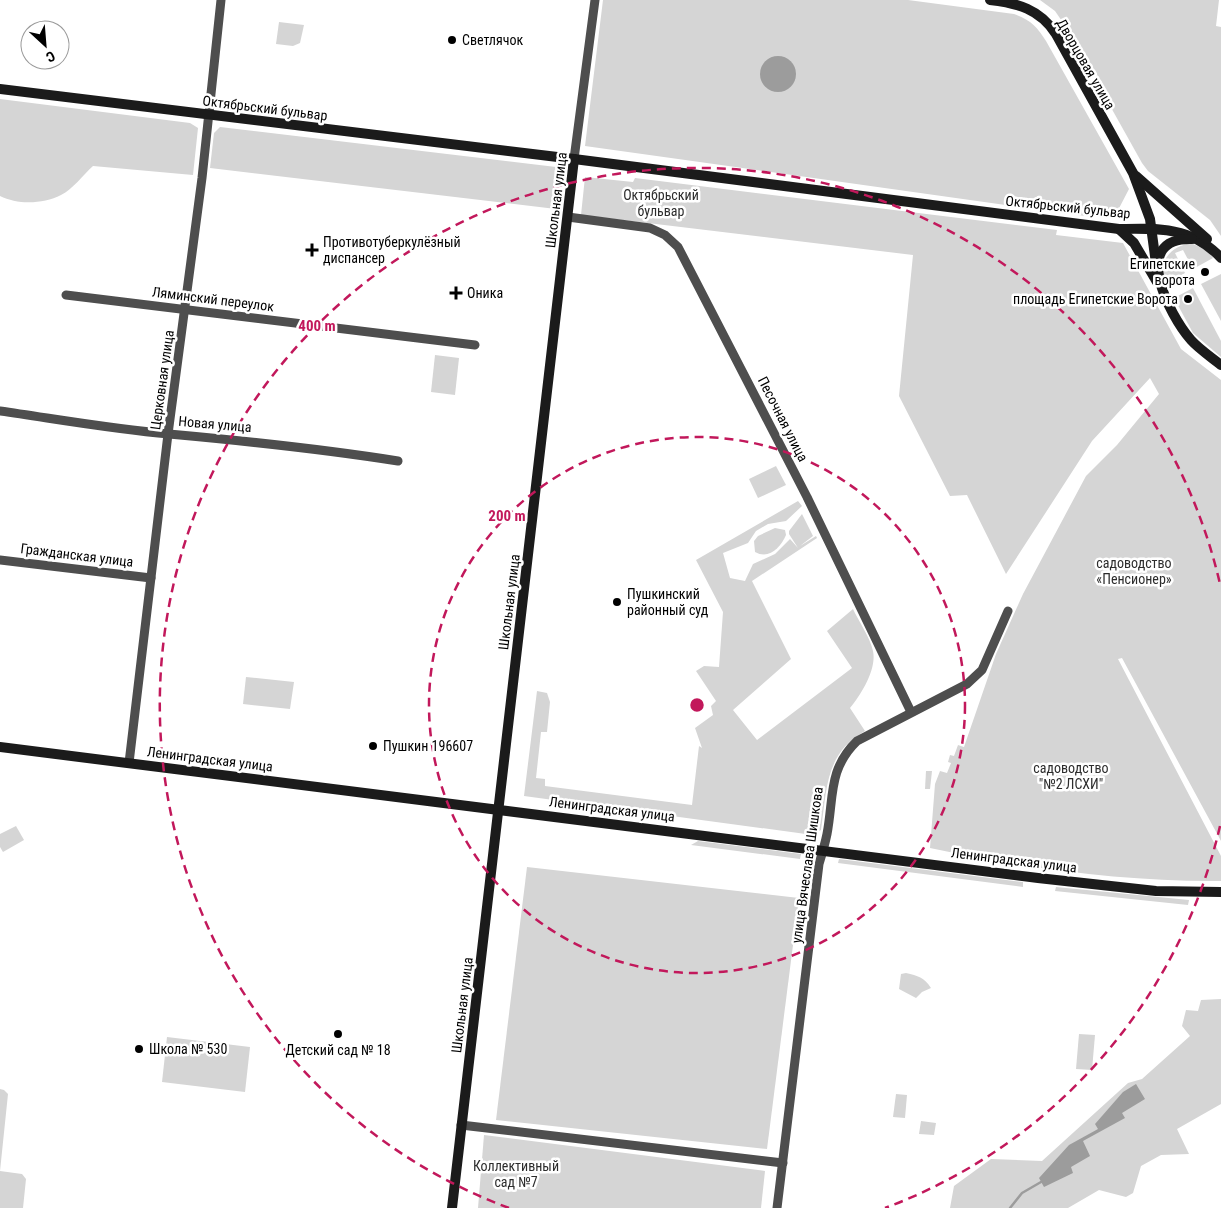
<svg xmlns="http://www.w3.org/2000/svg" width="1221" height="1208" viewBox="0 0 1221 1208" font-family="'Roboto Condensed',sans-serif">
<rect width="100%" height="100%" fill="#fff"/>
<g fill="#d5d5d5">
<path d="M 603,0 L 908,0 L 1014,14 C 1031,20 1037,27 1046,41 L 1129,189 L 1115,216 L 1094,213 L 1092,217 L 585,146 Z"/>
<polygon points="1040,0 1219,0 1216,26 1221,27 1221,236 1210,220 1148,171 1142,163 1066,27 1055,11"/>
<polygon points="279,22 304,25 300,43 293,46 276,44"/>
<path d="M 0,99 L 190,123 L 198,128 L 193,175 L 93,166 C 83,175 73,189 61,195 C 43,204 18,205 0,196 Z"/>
<polygon points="220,127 556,167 560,173 556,209 210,168 214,133"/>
<path d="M 585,177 L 633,182 L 635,178 L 1057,230 L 1056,235 L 1123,243 L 1181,349 L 1221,380 L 1221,841 L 1122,658 L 1118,659 L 1221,856 L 1221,881 C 1123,882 1025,868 930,848 L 935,784 L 940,771 L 947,773 L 951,763 L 948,762 L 950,755 L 954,756 L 958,745 L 964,747 L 996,654 L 1023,594 L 1086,476 L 1117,445 L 1159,394 L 1150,378 L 1092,441 L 1006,574 L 967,495 L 950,496 L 899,396 L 913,255 L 581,215 Z"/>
<path d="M 1191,243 L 1208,251 L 1213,258 L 1193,269 L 1183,250 L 1175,253 L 1185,273 L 1166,284 C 1157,262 1169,247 1191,243 Z"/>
<polygon points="1221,274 1221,321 1201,284"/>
<polygon points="1193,288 1221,341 1221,357 1193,333 1174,298"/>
<polygon points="435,355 459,358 455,395 431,392"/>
<polygon points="776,466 786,485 758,498 749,479"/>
<path d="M 798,501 L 802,506 L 786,521 L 768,524 L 756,531 L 748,543 L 723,553 L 730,578 L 745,581 L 753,564 L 775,554 L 790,539 L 798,548 L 789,534 L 789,531 L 802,514 L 813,536 L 800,546 L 816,536 L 817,538 L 752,581 L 791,659 L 733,710 L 757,740 L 852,668 L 827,631 L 853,609 C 859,622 870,637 873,651 C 877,669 861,695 850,708 L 865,731 C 825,753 827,789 821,830 L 813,835 L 524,796 L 537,691 L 547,693 L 550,702 L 547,732 L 541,732 L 536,778 L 545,779 L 545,786 L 692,805 L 699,746 L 702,748 L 695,728 L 713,715 L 711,706 L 716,701 L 696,671 L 704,666 L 719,667 L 723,612 L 696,560 Z"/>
<path d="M 775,528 L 785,530 L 786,535 C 781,547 769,560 755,552 L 754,541 L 758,536 Z"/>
<polygon points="246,677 294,682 290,709 243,704"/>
<polygon points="926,771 932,771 930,789 925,789"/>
<polygon points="16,826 24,840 3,852 0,847 0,834"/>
<polygon points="698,841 801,854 800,859 691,845"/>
<polygon points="839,859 1023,882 1023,887 838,863"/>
<polygon points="527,867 799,898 767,1149 496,1120"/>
<polygon points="1056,887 1189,900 1188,905 1055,891"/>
<path d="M 906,973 C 918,976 924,977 931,988 L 922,992 L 916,998 L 899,989 L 901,974 Z"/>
<polygon points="1221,999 1221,1104 1177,1129 1189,1154 1161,1155 1141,1166 1133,1193 1126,1197 1099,1190 1068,1208 950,1208 954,1186 991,1159 1042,1161 1128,1083 1142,1079 1190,1036 1182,1026 1186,1010 1198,1011 1201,1000"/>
<polygon points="1079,1034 1095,1035 1092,1070 1076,1069"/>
<polygon points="167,1037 250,1047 245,1092 162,1082"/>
<polygon points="0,1089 4,1090 8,1094 0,1171 22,1174 26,1179 23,1208 0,1208"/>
<polygon points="896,1094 907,1095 905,1118 893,1117"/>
<polygon points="921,1121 936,1123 934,1135 919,1134"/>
<polygon points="484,1135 765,1171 761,1208 478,1208"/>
</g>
<g fill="#9c9c9c">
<circle cx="778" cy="74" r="18"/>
<polygon points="1136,1084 1145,1099 1122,1113 1125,1118 1083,1141 1090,1156 1071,1167 1073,1173 1044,1187 1039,1178 1069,1145 1098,1129 1095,1124 1123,1092"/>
</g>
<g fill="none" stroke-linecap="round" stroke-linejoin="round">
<polyline stroke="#9c9c9c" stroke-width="2.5" points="1010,1208 1022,1193 1041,1182"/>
<g stroke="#4e4e4e" stroke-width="9">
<polyline points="574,159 595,0"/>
<polyline points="568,217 650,228 665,235 678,247 807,497 911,712"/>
<polyline points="66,295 475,345"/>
<path d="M 0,411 C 56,419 112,429 169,434 C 246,441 322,449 398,461"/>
<polyline points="0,560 151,578"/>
<polyline points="129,763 168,434 202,178 221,0"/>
<polyline points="461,1125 783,1163"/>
<path d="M 777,1208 L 819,864 C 822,854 825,844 827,834 C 834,797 828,769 857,741 L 967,684 L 982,670 L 1008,611"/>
</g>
<g stroke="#1b1b1b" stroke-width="10">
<path d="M 990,0 C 1017,3 1040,9 1056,34 L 1133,173 L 1150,219 L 1157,271"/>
<path d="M 0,89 L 574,159 L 1119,229 C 1158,228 1193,227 1221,258"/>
<polyline points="1136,176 1207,239"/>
<polyline points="1119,229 1134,243 1157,282"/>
<path d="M 1192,239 C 1129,237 1169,315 1191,340 C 1199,349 1211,357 1221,365"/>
<polyline points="0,747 1038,878 1156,891 1221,892"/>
<polyline points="452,1208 574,159"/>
</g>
</g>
<g fill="none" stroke="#c2185b" stroke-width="2.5" stroke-dasharray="9 6">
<circle cx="697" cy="705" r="268"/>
<path d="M1220 826A537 537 0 0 1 885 1208M509 1208A537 537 0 1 1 1220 584"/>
</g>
<g fill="#000" stroke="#fff" stroke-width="2">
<circle cx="452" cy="40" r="5"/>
<path d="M309.5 242.5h5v5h5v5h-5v5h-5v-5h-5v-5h5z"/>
<circle cx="1205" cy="272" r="5"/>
<path d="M453.5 285.5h5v5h5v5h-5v5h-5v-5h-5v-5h5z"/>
<circle cx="1188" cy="299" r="5"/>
<circle cx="617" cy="602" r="5"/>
<circle cx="373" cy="746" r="5"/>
<circle cx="338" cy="1034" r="5"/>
<circle cx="139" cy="1049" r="5"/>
</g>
<g text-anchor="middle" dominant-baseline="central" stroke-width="5" stroke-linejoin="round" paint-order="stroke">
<g font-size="14" fill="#000" stroke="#fff" text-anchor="start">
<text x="462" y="40">Светлячок</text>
<text x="323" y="242">Противотуберкулёзный<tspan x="323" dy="16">диспансер</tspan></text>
<text x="1195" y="264" text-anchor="end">Египетские<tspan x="1195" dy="16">ворота</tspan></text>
<text x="467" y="293">Оника</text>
<text x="1178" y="299" text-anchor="end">площадь Египетские Ворота</text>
<text x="627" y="594">Пушкинский<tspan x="627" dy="16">районный суд</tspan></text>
<text x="383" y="746">Пушкин 196607</text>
<text x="149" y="1049">Школа № 530</text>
<text x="338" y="1050" text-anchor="middle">Детский сад № 18</text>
</g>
<g font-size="14" fill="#000" stroke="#fff">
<text transform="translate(1086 64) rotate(60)">Дворцовая улица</text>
<text transform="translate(265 108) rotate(7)">Октябрьский бульвар</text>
<text transform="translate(556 200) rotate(-83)">Школьная улица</text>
<text transform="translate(1068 207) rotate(6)">Октябрьский бульвар</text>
<text transform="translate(213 299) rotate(7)">Ляминский переулок</text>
<text transform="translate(162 380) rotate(-82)">Церковная улица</text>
<text transform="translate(783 419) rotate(63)">Песочная улица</text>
<text transform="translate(215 424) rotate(5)">Новая улица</text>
<text transform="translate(77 555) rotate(7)">Гражданская улица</text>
<text transform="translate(509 602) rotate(-83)">Школьная улица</text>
<text transform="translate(210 759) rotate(7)">Ленинградская улица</text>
<text transform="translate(612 809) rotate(7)">Ленинградская улица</text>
<text transform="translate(1014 860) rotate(7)">Ленинградская улица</text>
<text transform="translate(807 865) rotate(-82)">улица Вячеслава Шишкова</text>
<text transform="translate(462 1005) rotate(-83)">Школьная улица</text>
</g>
<g font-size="14" fill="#2c2c2c" stroke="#fff">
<text x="661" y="195">Октябрьский<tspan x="661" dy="16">бульвар</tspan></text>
<text x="1134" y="563">садоводство<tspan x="1134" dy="16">«Пенсионер»</tspan></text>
<text x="1071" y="768">садоводство<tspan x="1071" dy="16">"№2 ЛСХИ"</tspan></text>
<text x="516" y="1166">Коллективный<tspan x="516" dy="16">сад №7</tspan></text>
</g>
</g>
<circle cx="697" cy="705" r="8" fill="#c2185b" stroke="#fff" stroke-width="2.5"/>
<g font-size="15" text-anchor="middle" font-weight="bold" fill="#c2185b" stroke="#fff" stroke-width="5" stroke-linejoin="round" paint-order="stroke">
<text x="317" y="331">400 m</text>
<text x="507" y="521">200 m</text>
</g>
<g transform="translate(45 45) rotate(154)"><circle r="24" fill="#ffffff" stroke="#999999"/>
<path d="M0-4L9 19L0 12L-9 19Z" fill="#000000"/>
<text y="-8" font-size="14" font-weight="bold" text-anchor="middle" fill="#000000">С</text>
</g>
</svg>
